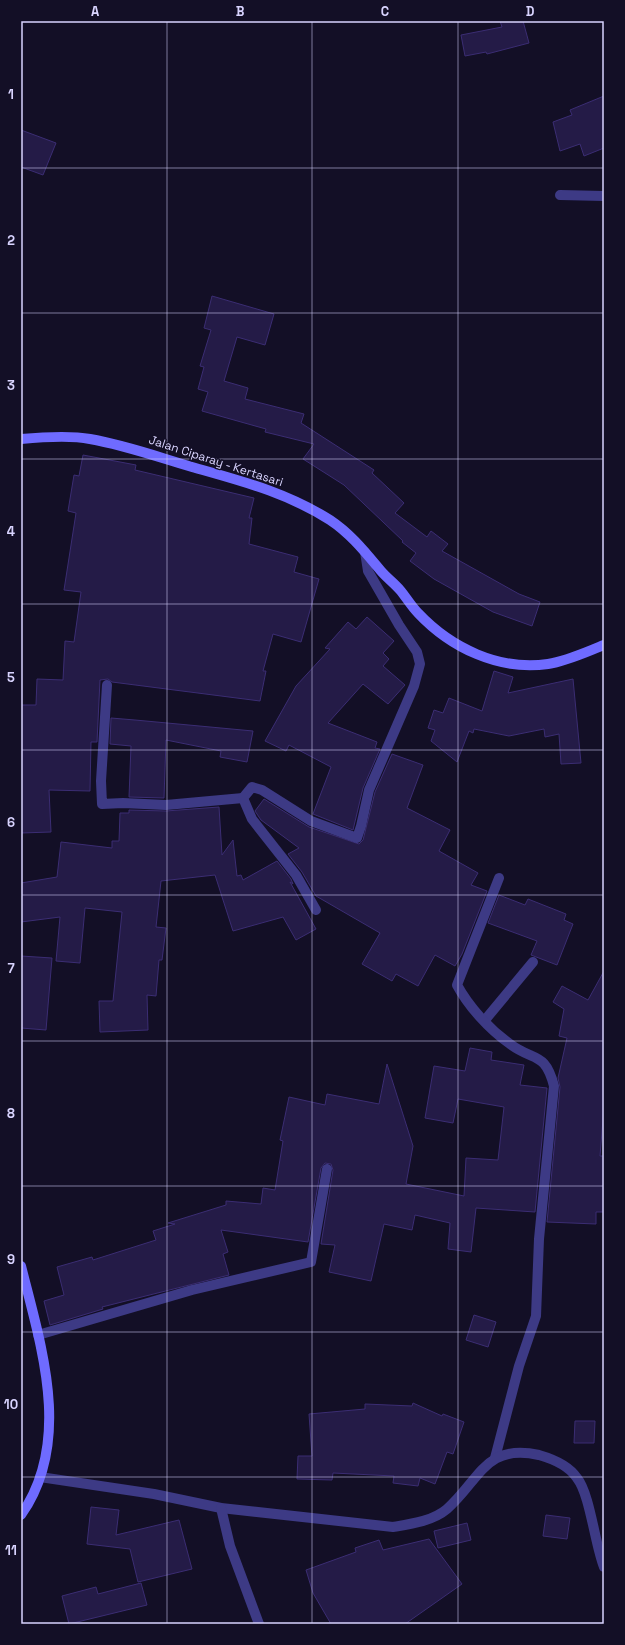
<svg xmlns="http://www.w3.org/2000/svg" width="625" height="1645" viewBox="0 0 625 1645" font-family="'Space Grotesk',sans-serif">
<rect width="100%" height="100%" fill="#130f26"/>
<g fill="#241b47" stroke="#3b2d73">
<polygon points="500,21 523,21 529,43 487,54 486,52 465,56 461,35 502,27"/>
<polygon points="604,96 604,148 584,156 580,144 560,151 553,122 572,115 570,110"/>
<polygon points="21,130 56,143 43,175 21,167"/>
<polygon points="212,296 274,314 265,345 237,337 224,381 248,388 245,399 304,414 301,423 374,470 372,473 404,503 395,513 427,537 431,531 448,544 442,551 519,594 540,602 532,626 493,612 434,579 410,561 416,553 402,542 403,541 344,485 303,459 314,444 265,432 266,429 202,411 208,392 198,389 204,367 200,366 211,330 204,328"/>
<polygon points="83,455 136,465 135,470 254,498 249,518 252,518 249,544 298,557 294,572 319,579 301,642 273,634 263,671 266,671 260,701 112,682 108,679 100,680 97,742 91,742 90,791 49,790 51,832 21,833 21,705 36,705 37,679 63,680 65,641 74,642 81,592 64,590 76,513 68,511 74,475 79,476"/>
<polygon points="367,617 394,641 383,653 389,659 383,666 405,685 388,704 363,684 328,723 377,742 375,748 380,749 363,788 353,830 313,814 331,767 289,745 286,751 265,741 296,686 330,649 325,648 348,622 356,629"/>
<polygon points="494,671 513,677 508,693 573,679 581,763 561,764 559,734 545,737 544,729 509,736 474,729 473,733 469,731 457,762 431,741 435,730 428,728 434,710 443,713 449,698 482,711"/>
<polygon points="111,718 135,720 253,731 247,762 220,757 221,751 166,740 164,798 129,797 131,746 110,744"/>
<polygon points="392,754 423,765 407,808 450,830 439,851 478,873 471,885 487,891 462,954 455,966 435,955 418,986 396,974 392,981 362,964 380,933 316,896 302,872 288,854 299,848 261,820 255,811 264,799 309,827 359,844 363,840 375,792"/>
<polygon points="219,807 222,855 233,840 237,876 241,875 243,880 277,861 291,879 293,884 290,882 316,929 296,940 283,917 233,931 215,875 161,881 156,927 166,928 162,960 159,960 156,996 147,995 148,1030 100,1032 99,1001 113,1001 122,912 85,908 80,963 56,961 60,917 21,922 21,883 57,877 61,842 112,848 112,841 119,841 120,813 129,813 129,810 166,811"/>
<polygon points="499,895 525,905 528,899 566,914 564,920 573,924 557,965 531,955 537,941 488,923"/>
<polygon points="21,956 52,958 46,1030 21,1028"/>
<polygon points="604,971 604,1107 600,1156 604,1156 604,1212 596,1212 596,1224 547,1222 560,1087 558,1078 567,1038 559,1036 564,1009 553,1002 562,986 588,1000"/>
<polygon points="470,1048 492,1052 491,1060 524,1065 520,1085 547,1088 535,1212 476,1208 471,1252 448,1249 450,1223 415,1215 412,1230 384,1224 371,1281 329,1272 335,1245 321,1244 333,1170 331,1164 325,1163 321,1168 308,1242 221,1230 228,1252 223,1254 229,1275 102,1307 103,1309 50,1325 44,1301 64,1295 57,1267 92,1257 93,1260 156,1240 153,1231 175,1224 168,1223 226,1205 226,1201 261,1204 263,1188 275,1190 283,1141 280,1140 289,1097 325,1105 327,1094 379,1104 387,1064 413,1146 406,1184 464,1196 466,1158 498,1160 504,1107 458,1099 453,1123 425,1118 434,1066 465,1071"/>
<polygon points="474,1315 496,1322 488,1347 466,1340"/>
<polygon points="413,1403 442,1416 443,1414 464,1422 453,1454 447,1452 435,1484 420,1478 418,1486 393,1483 394,1476 333,1473 332,1480 297,1479 298,1456 312,1456 309,1414 365,1409 365,1404 412,1406"/>
<polygon points="575,1421 595,1421 594,1443 574,1443"/>
<polygon points="91,1507 119,1510 116,1535 179,1520 192,1569 138,1582 130,1549 87,1544"/>
<polygon points="546,1515 570,1518 567,1539 543,1536"/>
<polygon points="467,1523 471,1540 438,1548 434,1531"/>
<polygon points="429,1539 462,1584 405,1624 331,1624 313,1593 306,1570 356,1552 355,1548 379,1540 383,1550"/>
<polygon points="141,1583 147,1605 69,1624 62,1596 96,1587 98,1594"/>
</g>
<g fill="none" stroke-linecap="round" stroke-linejoin="round">
<g stroke="#3d3a85" stroke-width="10">
<polyline points="560,195 604,196"/>
<polyline points="107,685 101,781 102,804 123,803 166,805 243,798"/>
<polyline points="316,910 296,875 252,819 243,798 252,787 262,790 311,821 357,838 361,826 369,790 414,686 420,664 417,652 399,625 368,571 365,552"/>
<polyline points="485,1020 533,962"/>
<polyline points="38,1335 192,1290 311,1262 327,1169"/>
<path d="M 495,1458 L 519,1366 L 536,1316 L 539,1239 L 554,1086 C 545,1051 534,1062 510,1044 C 489,1029 469,1007 457,985 L 499,878"/>
<path d="M 40,1477 L 154,1494 L 221,1508 L 393,1527 C 411,1524 433,1521 447,1509 C 480,1480 485,1443 539,1455 C 553,1459 569,1466 577,1478 C 590,1494 595,1545 604,1567"/>
<polyline points="221,1508 230,1546 259,1624"/>
</g>
<g stroke="#6f6bff" stroke-width="10">
<path d="M 21,439 C 43,437 69,435 90,439 C 125,445 158,457 192,467 C 241,481 286,492 330,520 C 351,534 365,552 381,571 C 387,578 394,583 400,590 C 406,597 411,606 418,613 C 451,648 499,671 548,664 C 567,661 586,652 604,645"/>
<path d="M 21,1266 C 41,1346 73,1441 21,1515"/>
</g>
</g>
<path fill="none" stroke="#d9d4ff" stroke-width="1" stroke-opacity="0.55" d="M 167,21 L 167,1624M 312,21 L 312,1624M 458,21 L 458,1624M 21,168 L 604,168M 21,313 L 604,313M 21,459 L 604,459M 21,604 L 604,604M 21,750 L 604,750M 21,895 L 604,895M 21,1041 L 604,1041M 21,1186 L 604,1186M 21,1332 L 604,1332M 21,1477 L 604,1477"/>
<g text-anchor="middle" dominant-baseline="central" stroke-width="3" stroke-linejoin="round" paint-order="stroke">
<g font-size="12" fill="#d9d4ff" stroke="#130f26">
<text transform="translate(216 461) rotate(18)">Jalan Ciparay - Kertasari</text>
</g>
</g>
<rect width="625" height="1645" fill="none" stroke="#130f26" stroke-width="44"/>
<rect x="22" y="22" width="581" height="1601" fill="none" stroke="#d9d4ff" stroke-width="1.5"/>
<g font-size="13" text-anchor="middle" font-weight="bold" fill="#d9d4ff">
<text x="95" y="16">A</text>
<text x="240" y="16">B</text>
<text x="385" y="16">C</text>
<text x="530" y="16">D</text>
<text x="11" y="99">1</text>
<text x="11" y="245">2</text>
<text x="11" y="390">3</text>
<text x="11" y="536">4</text>
<text x="11" y="682">5</text>
<text x="11" y="827">6</text>
<text x="11" y="973">7</text>
<text x="11" y="1118">8</text>
<text x="11" y="1264">9</text>
<text x="11" y="1409">10</text>
<text x="11" y="1555">11</text>
</g>
</svg>
